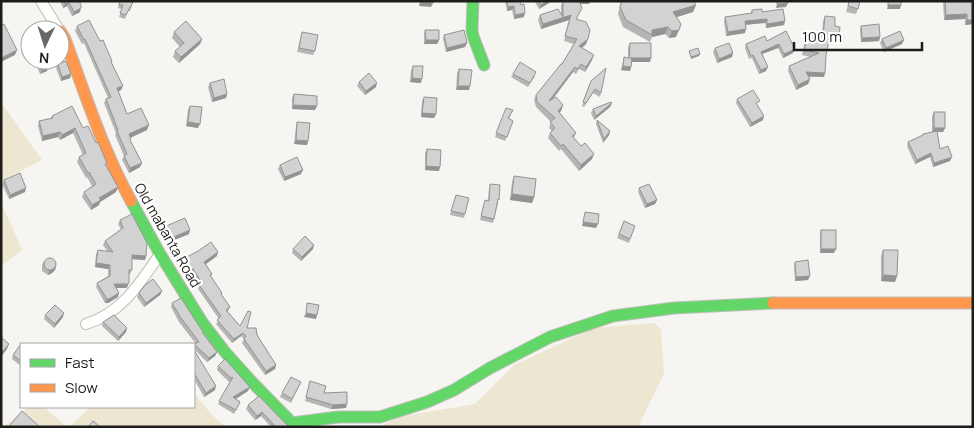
<svg xmlns="http://www.w3.org/2000/svg" width="974" height="428" viewBox="0 0 974 428" font-family="Manrope,sans-serif">
<rect width="100%" height="100%" fill="#f6f5f1"/>
<g fill="#ede6d1">
<polygon points="1,104 3,105 42,160 1,181"/>
<polygon points="1,202 22,250 1,266"/>
<polygon points="654,323 661,329 664,374 638,427 385,427 384,425 398,417 475,404 514,365 594,328"/>
<polygon points="194,393 211,414 226,427 69,427 91,407 194,407"/>
<polygon points="29,407 44,407 67,427 3,427"/>
</g>
<g fill="none" stroke-linecap="round" stroke-linejoin="round">
<g stroke="#c0bfbb" stroke-width="12">
<g id="street">
<polyline points="41,1 59,30"/>
<path d="M 86,324 C 122,313 140,283 160,254"/>
</g>
</g>
<g stroke="#c0bfbb" stroke-width="13">
<g id="fast">
<polyline points="473,1 472,30 473,36 484,65"/>
<polyline points="131,201 160,254 202,322 225,352 251,381 296,427"/>
<polyline points="292,423 338,417 380,417 427,402 454,390 490,368 550,337 613,316 674,308 773,303"/>
</g>
</g>
<g stroke="#c0bfbb" stroke-width="13">
<g id="slow">
<path d="M 60,31 L 65,39 C 85,94 103,150 131,201"/>
<polyline points="773,303 973,303"/>
</g>
</g>
<use href="#street" stroke="#fefefd" stroke-width="10"/>
<use href="#fast" stroke="#63d668" stroke-width="11"/>
<use href="#slow" stroke="#ff974d" stroke-width="11"/>
</g>
<g fill="#b4b5b4">
<polygon points="60,1 79,1 80,12 72,16 67,6 63,8"/>
<polygon points="120,1 133,1 130,11 128,11 125,19 119,17 122,9 118,8"/>
<polygon points="505,1 520,1 524,17 514,19 512,10 507,11"/>
<polygon points="535,1 549,1 549,3 539,9 535,2"/>
<polygon points="563,1 591,1 589,4 580,4 577,19 588,39 586,44 582,48 592,60 585,72 579,69 576,74 573,72 553,99 563,105 561,111 559,112 576,133 574,138 592,159 579,171 561,149 559,151 548,138 550,133 552,131 549,128 551,122 536,107 534,100 536,95 562,64 574,44 564,41 569,20 541,29 538,20 540,15 561,14 561,5"/>
<polygon points="621,1 694,1 693,12 676,17 676,37 669,38 665,34 652,37 650,42 623,27 618,14"/>
<polygon points="849,1 860,1 856,14 846,12"/>
<polygon points="943,1 973,1 973,24 965,25 965,19 944,20"/>
<polygon points="752,10 762,12 785,21 784,25 766,28 765,23 745,25 745,33 726,36 724,21 725,17 751,13"/>
<polygon points="825,16 835,26 839,37 837,42 829,41 826,55 824,77 809,77 810,79 808,84 796,90 788,71 789,66 811,57 802,55 806,37 808,33 822,36 823,21"/>
<polygon points="77,26 112,63 121,90 118,91 127,114 147,130 130,137 130,142 140,167 129,173 122,160 124,156 115,135 116,133 104,103 106,99 108,98 84,43 82,44 75,31"/>
<polygon points="861,26 880,37 879,41 861,42 860,30"/>
<polygon points="425,30 439,40 437,44 424,44 424,34"/>
<polygon points="786,31 793,53 783,58 778,48 762,54 766,71 759,74 752,58 749,59 745,48 746,44 767,41"/>
<polygon points="174,32 202,39 200,44 179,63 173,57 175,51 180,47 172,38"/>
<polygon points="302,32 315,51 313,55 297,52"/>
<polygon points="444,35 465,47 446,52 443,39"/>
<polygon points="882,39 902,44 884,52 880,43"/>
<polygon points="630,43 650,62 632,62 630,71 621,70 624,57 628,58 628,47"/>
<polygon points="715,48 732,57 717,63 713,52"/>
<polygon points="34,60 46,60 48,67 47,71 40,74"/>
<polygon points="58,64 71,74 70,78 61,81 56,68"/>
<polygon points="413,66 421,83 410,82 411,70"/>
<polygon points="459,69 469,90 456,90 457,73"/>
<polygon points="513,74 535,76 528,87 511,77"/>
<polygon points="591,81 601,93 600,97 593,93 584,107 582,106"/>
<polygon points="359,82 376,87 365,95 357,86"/>
<polygon points="210,83 227,94 226,98 212,102 208,87"/>
<polygon points="294,94 315,110 292,109 292,98"/>
<polygon points="424,97 436,114 434,118 421,117 422,101"/>
<polygon points="737,99 758,105 763,120 750,127 736,103"/>
<polygon points="612,103 610,107 594,120 591,113 593,109"/>
<polygon points="190,106 198,128 186,126 188,109"/>
<polygon points="506,108 513,110 509,119 513,121 505,141 495,137"/>
<polygon points="934,112 945,128 943,132 937,132 940,149 950,161 933,167 930,157 915,164 907,146 908,142 922,136 923,134 935,132 932,132 932,116"/>
<polygon points="52,116 83,128 106,165 116,192 100,202 99,205 91,210 82,197 84,192 92,186 87,177 86,178 77,162 79,157 83,155 73,133 60,140 58,137 42,141 38,126 39,121 51,118"/>
<polygon points="597,120 610,131 609,135 603,143 596,124"/>
<polygon points="297,122 308,141 307,145 294,144 296,126"/>
<polygon points="427,149 439,171 425,170 425,153"/>
<polygon points="280,165 301,174 284,181 278,169"/>
<polygon points="514,176 534,197 532,203 510,200 512,182"/>
<polygon points="4,180 25,192 9,199 2,184"/>
<polygon points="490,184 498,203 493,223 480,220 485,200 488,201 489,188"/>
<polygon points="639,188 657,200 655,204 645,208 638,192"/>
<polygon points="456,195 465,214 464,218 450,215"/>
<polygon points="120,220 146,256 145,260 132,259 132,270 130,274 129,274 128,287 126,288 116,288 118,297 108,303 105,303 96,287 97,283 108,276 108,269 95,267 96,254 98,250 108,252 103,245 105,241 121,229 118,224"/>
<polygon points="624,221 635,226 629,243 617,238"/>
<polygon points="164,227 189,234 167,243 162,231"/>
<polygon points="821,230 834,253 820,253 820,234"/>
<polygon points="293,249 313,249 301,261 292,253"/>
<polygon points="883,250 897,276 895,282 881,281 881,256"/>
<polygon points="217,256 206,264 212,274 211,276 221,295 230,307 228,312 240,326 247,328 257,335 276,365 275,369 265,375 242,343 244,339 241,336 232,343 216,324 219,319 198,289 199,285 192,273 190,274 183,262 185,258"/>
<polygon points="44,261 56,266 55,270 52,273 48,275 42,271 42,265"/>
<polygon points="795,262 808,280 795,281 794,266"/>
<polygon points="162,291 160,295 144,307 137,297 139,293"/>
<polygon points="172,303 203,332 202,333 217,352 215,356 207,362 194,349 194,344 196,344 179,322 171,307"/>
<polygon points="45,315 63,317 54,328 44,319"/>
<polygon points="103,322 127,328 126,332 118,341 102,326"/>
<polygon points="21,345 21,366 12,359 13,355"/>
<polygon points="194,350 215,390 204,397 194,379"/>
<polygon points="218,366 248,391 236,399 240,402 234,414 218,404 230,381 229,382 217,370"/>
<polygon points="310,381 324,393 346,408 331,409 305,401"/>
<polygon points="299,386 291,403 280,397 282,393"/>
<polygon points="259,396 289,427 271,427 261,416 255,420 246,409 248,405"/>
</g>
<g fill="#929392">
<polygon points="547,1 549,1 549,3 539,9 541,5"/>
<polygon points="581,1 591,1 589,4 580,4"/>
<polygon points="69,2 67,6 63,8 65,4"/>
<polygon points="420,2 433,3 431,7 419,6"/>
<polygon points="788,3 786,7 776,8 777,4"/>
<polygon points="696,5 693,12 671,19 673,12"/>
<polygon points="888,5 901,5 900,9 887,9"/>
<polygon points="514,6 512,10 507,11 508,7"/>
<polygon points="81,8 80,12 72,16 74,12"/>
<polygon points="525,13 524,17 514,19 515,15"/>
<polygon points="967,14 965,19 944,20 946,15"/>
<polygon points="571,15 569,20 541,29 543,24"/>
<polygon points="767,19 765,23 743,25 745,21"/>
<polygon points="967,20 973,20 973,24 965,25"/>
<polygon points="785,21 784,25 766,28 767,24"/>
<polygon points="668,27 665,34 652,37 652,30"/>
<polygon points="746,29 745,33 726,36 728,32"/>
<polygon points="679,30 676,37 669,38 672,31"/>
<polygon points="830,36 839,37 837,42 828,41"/>
<polygon points="880,37 879,41 861,42 862,38"/>
<polygon points="202,39 200,44 179,63 181,57"/>
<polygon points="588,39 586,44 577,52 579,46"/>
<polygon points="426,40 439,40 437,44 424,44"/>
<polygon points="904,40 902,44 884,52 886,48"/>
<polygon points="467,43 465,47 446,52 447,48"/>
<polygon points="779,44 778,48 759,55 761,52"/>
<polygon points="795,49 793,53 783,58 784,54"/>
<polygon points="17,50 15,55 1,62 1,58"/>
<polygon points="733,53 732,57 717,63 719,59"/>
<polygon points="700,54 699,56 691,59 691,57"/>
<polygon points="594,55 592,60 585,72 586,67"/>
<polygon points="630,58 651,58 650,62 628,62"/>
<polygon points="623,66 631,67 630,71 621,70"/>
<polygon points="48,67 47,71 40,74 42,70"/>
<polygon points="575,67 573,72 547,106 549,101"/>
<polygon points="768,67 766,71 759,74 761,70"/>
<polygon points="806,72 825,73 824,77 805,76"/>
<polygon points="71,74 70,78 61,81 62,77"/>
<polygon points="412,78 422,79 421,83 410,82"/>
<polygon points="810,79 808,84 796,90 798,85"/>
<polygon points="377,83 376,87 365,95 366,91"/>
<polygon points="123,86 121,90 116,93 117,88"/>
<polygon points="458,86 470,86 469,90 456,90"/>
<polygon points="227,94 226,98 212,102 214,98"/>
<polygon points="612,103 610,107 594,120 596,116"/>
<polygon points="293,105 317,106 315,110 292,109"/>
<polygon points="563,105 561,111 556,116 558,111"/>
<polygon points="422,113 436,114 434,118 421,117"/>
<polygon points="764,116 763,120 750,127 752,123"/>
<polygon points="188,122 200,124 198,128 186,126"/>
<polygon points="149,125 147,130 128,139 129,134"/>
<polygon points="75,128 73,133 60,140 62,135"/>
<polygon points="934,128 945,128 943,132 932,132"/>
<polygon points="610,131 609,135 603,143 604,139"/>
<polygon points="60,132 58,137 42,141 43,136"/>
<polygon points="296,140 308,141 307,145 294,144"/>
<polygon points="931,153 930,157 915,164 917,160"/>
<polygon points="594,154 592,159 579,171 581,165"/>
<polygon points="952,157 950,161 933,167 934,163"/>
<polygon points="142,163 140,167 129,173 130,168"/>
<polygon points="426,166 440,167 439,171 425,170"/>
<polygon points="303,170 301,174 284,181 285,177"/>
<polygon points="118,187 116,192 100,202 99,205 91,210 92,205 99,198"/>
<polygon points="26,188 25,192 9,199 10,195"/>
<polygon points="512,194 534,197 532,203 510,200"/>
<polygon points="657,200 655,204 645,208 647,204"/>
<polygon points="583,222 598,224 596,228 582,226"/>
<polygon points="190,230 189,234 167,243 169,239"/>
<polygon points="314,245 313,249 301,261 302,257"/>
<polygon points="821,249 836,249 834,253 820,253"/>
<polygon points="218,252 217,256 203,266 204,262"/>
<polygon points="132,255 146,256 145,260 130,259"/>
<polygon points="96,263 110,265 108,269 95,267"/>
<polygon points="56,266 55,270 52,273 48,275 49,271"/>
<polygon points="883,275 897,276 895,282 881,281"/>
<polygon points="810,276 808,280 795,281 796,277"/>
<polygon points="129,283 126,288 112,288 114,284"/>
<polygon points="162,291 160,295 144,307 146,303"/>
<polygon points="119,293 118,297 108,303 105,303 107,299"/>
<polygon points="64,313 63,317 54,328 55,324"/>
<polygon points="306,313 317,315 316,319 304,317"/>
<polygon points="127,328 126,332 118,341 119,337"/>
<polygon points="243,333 241,336 232,343 234,339"/>
<polygon points="9,344 7,349 1,357 2,352"/>
<polygon points="217,352 215,356 207,362 209,358"/>
<polygon points="276,365 275,369 265,375 266,371"/>
<polygon points="216,386 215,390 204,397 206,393"/>
<polygon points="250,387 248,391 232,401 233,397"/>
<polygon points="347,404 346,408 331,409 333,405"/>
<polygon points="262,412 261,416 255,420 257,416"/>
</g>
<g fill="#d1d2d1" stroke="#929392">
<polygon points="64,1 79,1 81,5 81,8 74,12 69,2 65,4"/>
<polygon points="120,1 133,1 131,7 130,7 126,15 120,13 123,5 119,5"/>
<polygon points="420,1 433,1 433,3 420,2"/>
<polygon points="507,1 520,1 521,5 524,4 525,13 515,15 514,6 508,7"/>
<polygon points="538,1 547,1 541,5"/>
<polygon points="563,1 579,1 582,8 576,19 586,22 590,30 588,39 579,46 594,55 586,67 581,64 578,69 575,67 549,101 556,97 563,105 558,111 576,133 572,136 581,146 585,143 594,154 581,165 563,144 561,146 550,133 555,128 550,122 555,118 537,102 536,95 561,64 562,64 577,39 565,36 571,15 543,24 540,15 558,9 563,17"/>
<polygon points="622,1 694,1 696,5 673,12 681,24 679,30 672,31 668,27 652,30 652,35 626,20 620,7"/>
<polygon points="777,1 788,1 788,3 777,4"/>
<polygon points="849,1 860,1 858,9 848,6"/>
<rect x="888" y="1" width="13" height="4"/>
<polygon points="945,1 973,1 973,20 967,20 967,14 946,15"/>
<polygon points="762,9 762,12 783,9 785,21 767,24 767,19 745,21 746,29 728,32 725,17 752,13 752,10"/>
<polygon points="825,16 835,17 835,26 840,27 839,37 830,36 826,55 825,73 806,72 810,79 798,85 789,66 819,53 804,50 808,33 823,36"/>
<polygon points="89,20 100,41 103,40 112,61 111,62 123,86 117,88 127,114 141,108 149,125 129,134 131,139 130,140 142,163 130,168 124,156 127,154 117,131 118,130 106,99 111,97 85,39 84,40 77,26"/>
<polygon points="186,21 202,39 181,57 175,51 184,43 174,32"/>
<polygon points="4,24 17,50 1,58 1,25"/>
<polygon points="879,24 880,37 862,38 861,26"/>
<polygon points="425,30 439,30 439,40 426,40"/>
<polygon points="464,30 467,43 447,48 444,35"/>
<polygon points="786,31 795,49 784,54 779,44 761,52 768,67 761,70 753,55 751,56 746,44 765,36 767,41"/>
<polygon points="900,31 904,40 886,48 882,39"/>
<polygon points="302,32 318,35 315,51 299,48"/>
<polygon points="630,43 651,43 651,58 630,58 632,58 631,67 623,66 624,57 629,58"/>
<polygon points="729,43 733,53 719,59 715,48"/>
<polygon points="698,48 700,54 691,57 689,51"/>
<polygon points="37,60 46,60 48,67 42,70"/>
<polygon points="66,61 71,74 62,77 58,64"/>
<polygon points="520,62 536,72 530,83 513,74"/>
<polygon points="413,66 423,66 422,79 412,78"/>
<polygon points="606,68 601,93 595,89 586,103 583,102 591,81"/>
<polygon points="459,69 472,70 470,86 458,86"/>
<polygon points="369,73 377,83 366,91 359,82"/>
<polygon points="224,79 227,94 214,98 210,83"/>
<polygon points="753,90 760,101 756,103 764,116 752,123 737,99"/>
<polygon points="294,94 317,96 317,106 293,105"/>
<polygon points="424,97 437,98 436,114 422,113"/>
<polygon points="611,102 612,103 596,116 593,109"/>
<polygon points="72,106 83,128 88,126 96,143 98,142 107,163 105,164 118,187 99,198 101,200 92,205 84,192 96,184 89,172 88,173 79,157 86,153 75,128 62,135 60,132 43,136 39,121 53,118 52,116"/>
<polygon points="190,106 202,107 200,124 188,122"/>
<polygon points="506,108 513,110 508,118 513,121 507,137 496,133"/>
<rect x="934" y="112" width="11" height="16"/>
<polygon points="597,120 610,131 604,139"/>
<polygon points="297,122 310,123 308,141 296,140"/>
<polygon points="937,131 940,149 948,146 952,157 934,163 931,153 917,160 908,142 923,135 923,134"/>
<polygon points="427,149 441,150 440,167 426,166"/>
<polygon points="297,157 303,170 285,177 280,165"/>
<polygon points="20,173 26,188 10,195 4,180"/>
<polygon points="514,176 536,179 534,197 512,194"/>
<polygon points="490,184 500,185 499,200 498,199 494,219 481,216 485,200 489,201"/>
<polygon points="649,184 657,200 647,204 639,188"/>
<polygon points="456,195 469,198 465,214 451,211"/>
<polygon points="585,212 599,214 598,224 583,222"/>
<polygon points="132,214 147,243 146,256 132,255 132,270 129,270 129,283 128,284 114,284 119,293 109,299 107,299 97,283 110,276 110,265 96,263 98,250 113,252 105,241 123,228 120,220"/>
<polygon points="185,218 190,230 169,239 164,227"/>
<polygon points="624,221 635,226 630,239 619,234"/>
<rect x="821" y="230" width="15" height="19"/>
<polygon points="305,236 314,245 302,257 293,249"/>
<polygon points="211,242 218,252 204,262 212,274 210,275 222,293 221,294 230,307 226,310 240,326 248,311 251,312 247,328 256,328 257,335 276,365 266,371 244,339 246,336 243,333 234,339 217,320 221,316 199,285 202,283 193,269 191,270 185,258 198,251"/>
<polygon points="883,250 898,250 897,276 883,275"/>
<circle cx="50" cy="264" r="6"/>
<polygon points="808,260 810,276 796,277 795,262"/>
<polygon points="153,279 162,291 146,303 139,293 145,285"/>
<polygon points="181,298 203,332 202,332 217,352 209,358 194,344 199,342 181,318 172,303"/>
<polygon points="307,303 319,305 317,315 306,313"/>
<polygon points="55,305 64,313 55,324 45,315"/>
<polygon points="114,315 127,328 119,337 103,322"/>
<polygon points="1,337 9,344 2,352 1,352"/>
<polygon points="21,344 21,361 13,355"/>
<polygon points="194,350 216,386 206,393 194,373"/>
<polygon points="225,359 250,387 233,397 240,402 236,410 219,401 233,377 231,378 218,366"/>
<polygon points="291,377 301,382 292,399 282,393"/>
<polygon points="310,381 326,386 324,393 347,392 347,404 333,405 306,397"/>
<polygon points="259,396 289,427 276,427 262,412 257,416 248,405"/>
<polygon points="22,411 40,427 12,427 10,425"/>
<polygon points="93,421 99,426 99,427 88,427"/>
</g>
<g text-anchor="middle" dominant-baseline="central" stroke-width="4.5" stroke-linejoin="round" paint-order="stroke">
<g font-size="14" fill="#1d1c19" stroke="#fff">
<text transform="translate(168 235) rotate(60)">Old mabanta Road</text>
</g>
</g>
<rect width="974" height="428" fill="none" stroke="#1d1c19" stroke-width="5"/>
<rect x="20" y="343" width="175" height="65" fill="#ffffff" stroke="#a5a4a3"/>
<rect x="30" y="359" width="25" height="8" fill="#63d668" stroke="#a5a4a3"/>
<text x="65" y="368" font-size="15" fill="#1d1c19">Fast</text>
<rect x="30" y="384" width="25" height="8" fill="#ff974d" stroke="#a5a4a3"/>
<text x="65" y="393" font-size="15" fill="#1d1c19">Slow</text>
<g transform="translate(45 45) rotate(184)"><circle r="24" fill="#ffffff" stroke="#a5a4a3"/>
<path d="M0-4L9 19L0 12L-9 19Z" fill="#696865"/>
<text y="-8" font-size="14" font-weight="bold" text-anchor="middle" fill="#1d1c19">N</text>
</g>
<path d="M794 42v8h128v-8" fill="none" stroke="#1d1c19" stroke-width="2.5"/>
<text x="802" y="42" font-size="15" fill="#1d1c19" stroke="#ffffff" stroke-width="4" paint-order="stroke">100 m</text>
</svg>
